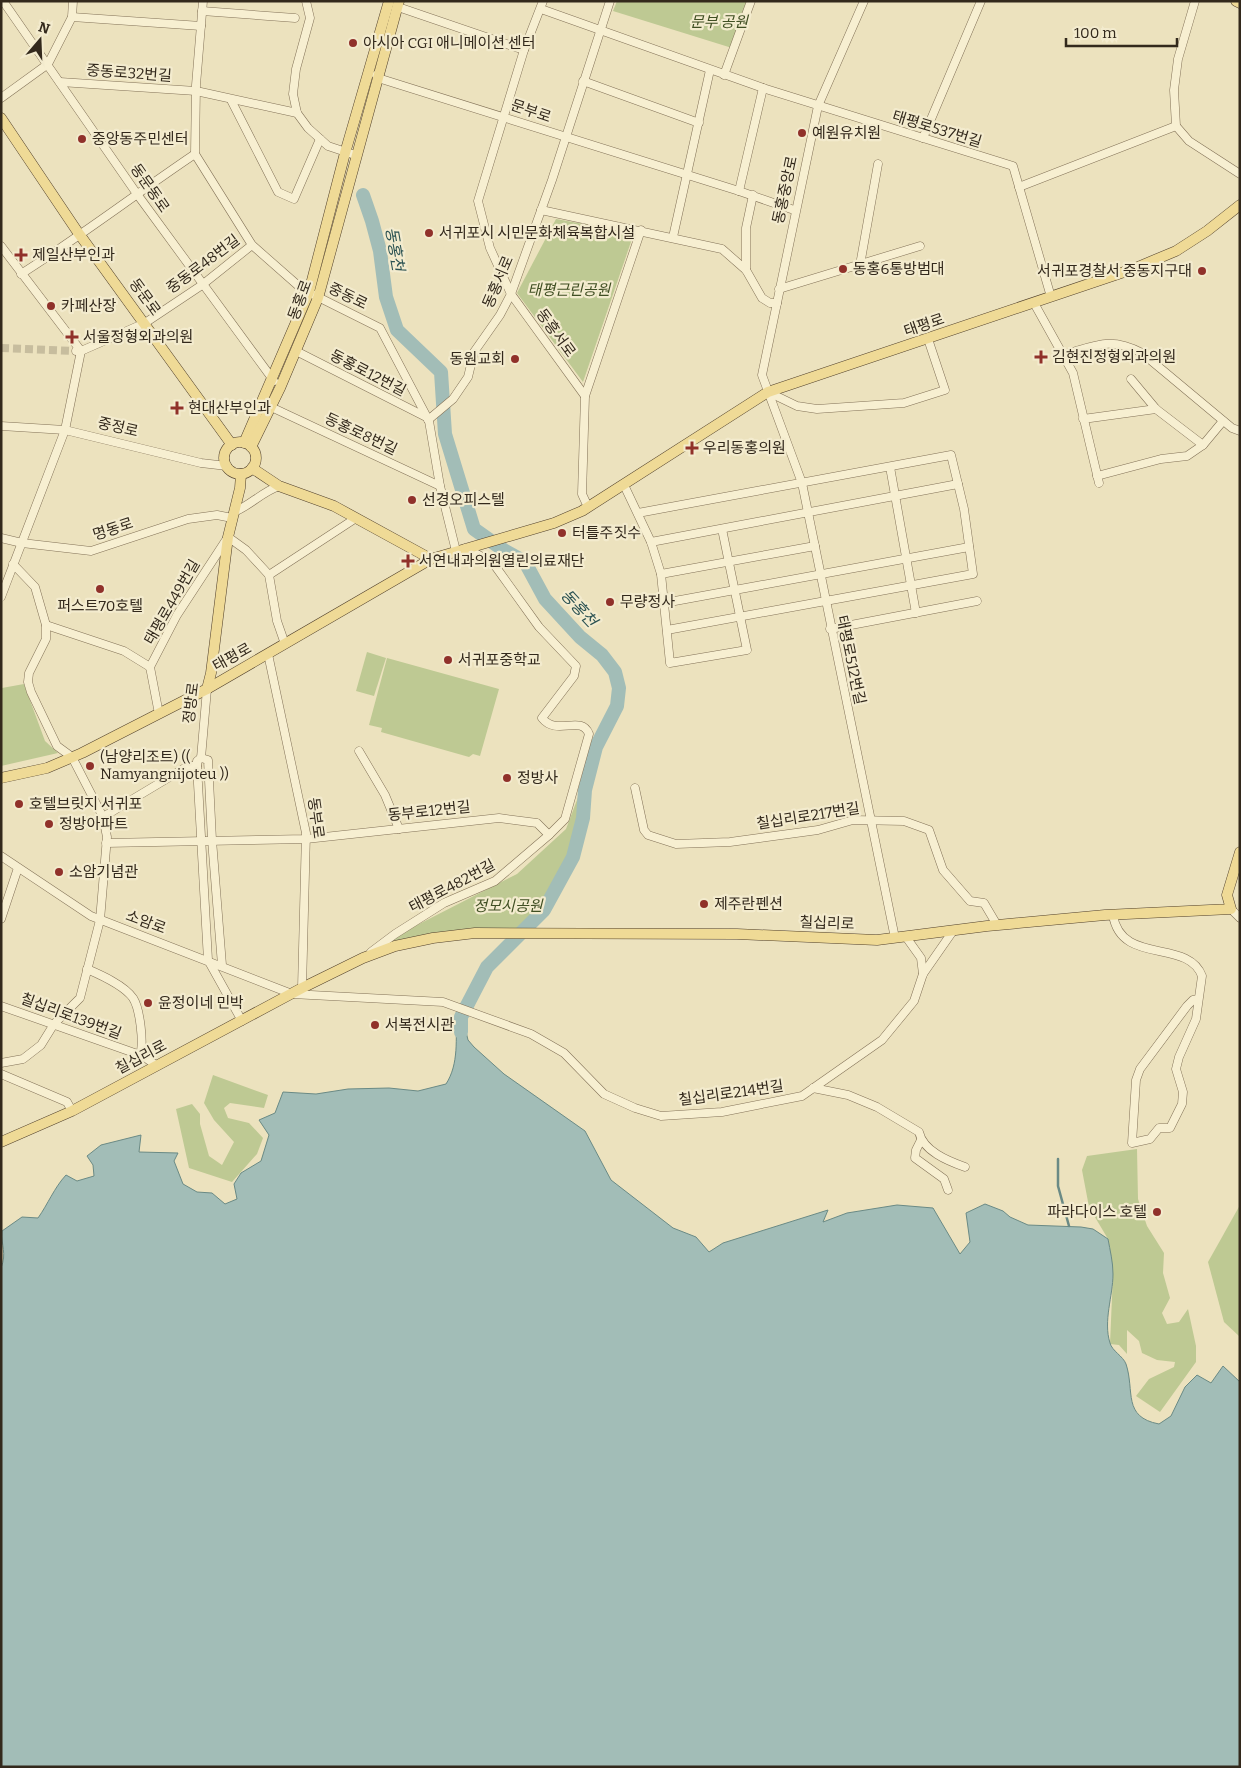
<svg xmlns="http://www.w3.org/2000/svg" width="1241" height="1768" viewBox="0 0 1241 1768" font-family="Bitter,'Noto Sans KR',serif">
<rect width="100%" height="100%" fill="#ece2be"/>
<g fill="#bec993">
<polygon points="617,1 747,1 732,48 613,11"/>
<polygon points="556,219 634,233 583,382 517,293"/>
<polygon points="367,652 386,658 374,696 356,691"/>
<polygon points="387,658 499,689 480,756 473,754 469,757 381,732 382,728 369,725"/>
<polygon points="24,684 45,741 58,753 1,766 2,688"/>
<polygon points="594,755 572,852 523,930 384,942 517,874 566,829"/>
<polygon points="213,1075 268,1095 264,1108 230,1103 224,1108 228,1118 249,1123 263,1138 257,1154 232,1182 189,1168 176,1109 192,1104 200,1114 200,1124 209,1156 222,1165 234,1142 214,1120 204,1103"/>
<polygon points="1137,1149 1138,1199 1147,1226 1164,1253 1163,1273 1170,1298 1162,1313 1167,1324 1179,1322 1188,1309 1196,1346 1196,1362 1160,1412 1136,1396 1149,1379 1174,1367 1175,1362 1157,1360 1142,1353 1139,1341 1127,1330 1127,1354 1119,1345 1110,1344 1113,1274 1108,1239 1089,1207 1082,1170 1087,1156"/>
<polygon points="1240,1205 1240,1337 1224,1322 1208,1262"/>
</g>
<path fill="#a2bdb7" stroke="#6a8a85" d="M 456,1015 L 462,1015 L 468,1040 L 474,1047 L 504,1074 L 585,1131 L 611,1180 L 673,1228 L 696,1237 L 709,1252 L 723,1243 L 828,1210 L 823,1222 L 847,1213 L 897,1205 L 933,1208 L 960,1254 L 970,1242 L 966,1213 L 985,1204 L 1003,1211 L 1010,1217 L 1028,1225 L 1081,1227 L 1093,1229 L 1108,1239 C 1110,1250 1113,1262 1113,1274 C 1113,1296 1103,1321 1110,1343 C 1112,1351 1123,1356 1126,1364 C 1135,1391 1122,1417 1159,1424 L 1171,1416 L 1185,1387 L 1197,1375 L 1211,1383 L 1223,1366 L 1240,1382 L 1240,1767 L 1,1767 L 1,1268 C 7,1253 1,1246 2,1231 L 22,1217 L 38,1218 C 48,1204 54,1188 66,1175 L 77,1181 L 94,1176 L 93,1165 L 87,1156 L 101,1145 L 141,1135 L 139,1152 L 178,1153 L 174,1161 L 183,1184 L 197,1192 L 212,1193 L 225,1204 L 237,1199 L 234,1184 L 241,1173 L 261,1161 L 269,1135 L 259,1120 L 275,1113 L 283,1092 L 316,1094 L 348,1089 L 389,1088 L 418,1091 L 446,1084 C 459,1064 456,1038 456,1015 Z"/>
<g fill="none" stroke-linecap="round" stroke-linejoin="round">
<polyline stroke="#6a8a85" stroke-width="2.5" points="1058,1159 1058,1186 1069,1226"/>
<polyline stroke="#a2bdb7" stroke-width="14" points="363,195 372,221 380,251 386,297 397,330 441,372 445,434 474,529 505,551 525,562 545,599 580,637 602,655 615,672 619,688 617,706 596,747 585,790 583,818 573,857 544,910 487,967 461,1017 461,1032"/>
<polyline stroke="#c7bd9e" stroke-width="8" stroke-dasharray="8 4" stroke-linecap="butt" points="1,348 74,351"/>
<g stroke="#837258" stroke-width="9">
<g id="minor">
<polyline points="3,1 137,194 274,381"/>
<polyline points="203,1 196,85 195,154 252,245 302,289 380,328 429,421 440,486 456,551"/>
<polyline points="306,1 310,18 296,69 293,94 297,113 308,128 328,146 355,155"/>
<polyline points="543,1 524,50 478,201 490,248 511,294 585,396"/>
<polyline points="864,1 818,106 762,375 802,483 895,938"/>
<polyline points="1195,1 1178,59 1174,90 1176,126 1189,141 1240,174"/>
<polyline points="398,7 524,50"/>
<polyline points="541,9 763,88 1013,166 1051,297"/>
<polyline points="202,11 295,18"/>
<polyline points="72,17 201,26"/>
<polyline points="376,75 378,78 739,191 794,210"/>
<polyline points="724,75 751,1"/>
<polyline points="583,81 699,123"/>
<polyline points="60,82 196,91 297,113"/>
<polyline points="1,98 48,64 72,17 73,1"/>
<polyline points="231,100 278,192 294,199 320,139"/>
<polyline points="923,138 981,1"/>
<polyline points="1019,187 1176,126"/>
<polyline points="739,191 763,88"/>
<polyline points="541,210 722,249 746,270 762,298 770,303 777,303"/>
<polyline points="673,237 710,70"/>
<polyline points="1,246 81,351 65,430 1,597"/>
<polyline points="860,265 878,164"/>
<polyline points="746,270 746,228 753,195"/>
<path d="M 21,274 C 81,236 137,193 195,154"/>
<polyline points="779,289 920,246"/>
<polyline points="1034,303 1073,373 1099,483"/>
<polyline points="76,351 81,351 145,323 202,285 252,245"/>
<polyline points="296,351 428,418"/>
<path d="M 1063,355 C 1095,346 1110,336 1142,353 L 1232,428 L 1240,431"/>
<polyline points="1131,379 1156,409 1203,445"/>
<polyline points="768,392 797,406 817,409 904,403 945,390 928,339"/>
<polyline points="271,407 440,486"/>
<polyline points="1083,419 1156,409"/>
<polyline points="428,420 453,399 468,377 474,352 500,315 511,294 552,180 610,1"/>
<polyline points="1,426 65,430 201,463 227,466"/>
<polyline points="890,467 916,613"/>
<polyline points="1097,476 1161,459 1187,456 1203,445 1223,421"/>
<polyline points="624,485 651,542 661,574 670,663 747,650 722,529"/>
<polyline points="588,507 582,494 585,396 641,230"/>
<path d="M 234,512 C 251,505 262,492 279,486"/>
<polyline points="638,513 951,455 964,509 973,574 667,630"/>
<polyline points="1,538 22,543 91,551 188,519 217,515 232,518"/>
<polyline points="651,542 958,484"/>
<polyline points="661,574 815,546"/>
<polyline points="269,575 356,518"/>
<polyline points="664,603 969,547"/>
<polyline points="46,625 124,651 150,667"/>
<polyline points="830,629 977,601"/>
<polyline points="268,654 306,833 302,988"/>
<polyline points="159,714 150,667 177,615 228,537 246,550 269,575 277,621 285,644"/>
<polyline points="359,751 385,795 399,829"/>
<polyline points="201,758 197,761 197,766 208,960 242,1021"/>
<polyline points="201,758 208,760 212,840 222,965"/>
<polyline points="201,758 207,689"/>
<polyline points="635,788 644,830 648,835 676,844 730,842 818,830 853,820 904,821 929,830 943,870 970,901 984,903 997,925"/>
<polyline points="103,817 188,766 197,766"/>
<polyline points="106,843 306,839 499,818 537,823 549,835"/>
<polyline points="1,856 91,916 292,994 443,1002 531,1034 564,1053 604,1094 635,1108 661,1116 722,1112 802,1096 882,1040 914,1001 923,974 953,931"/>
<polyline points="1231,909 1240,918"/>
<path d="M 1113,915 C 1121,966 1188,938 1202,976 L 1196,1019 L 1179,1057 L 1176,1069 L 1183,1092 L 1182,1104 L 1170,1128 L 1159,1128 L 1150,1139 L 1132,1143 L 1136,1080 L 1140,1069 L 1187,1006 L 1193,1000 L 1198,999"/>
<polyline points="1,919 18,868"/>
<polyline points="906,937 921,958 923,974"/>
<path d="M 371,952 L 395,934 L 444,903 L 495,881 L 549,835 L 565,819 L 589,734 C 581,714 557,737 542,718 L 574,676 L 576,666 L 539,627 L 493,563 L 466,548"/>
<path d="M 87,969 C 101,975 124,985 133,998 C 140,1009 144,1043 140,1055"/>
<polyline points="1,1006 143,1056 157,1066"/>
<polyline points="1,1063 23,1059 41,1045 54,1024 80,998 100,920 107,837 103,817 72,757 57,746 31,692 28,682 29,673 46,639 46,625 35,587 13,564"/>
<polyline points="1,1074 67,1102 72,1111"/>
<path d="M 813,1088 L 848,1095 L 877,1107 L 919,1132 C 923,1151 948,1161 965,1167"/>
<polyline points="921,1140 916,1150 915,1158 944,1179 948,1190"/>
</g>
</g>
<g stroke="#51402c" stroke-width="11">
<g id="major">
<polyline points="1236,1 1240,3"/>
<polyline points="1,118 77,231 232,445"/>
<circle cx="240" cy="458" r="16"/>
<polyline points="244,443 309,292 345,153 389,1"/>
<polyline points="251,447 280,388 318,298 399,1"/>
<polyline points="252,468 279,486 334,506 431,559"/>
<polyline points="207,689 211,673 228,537 240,488 241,474"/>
<polyline points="1,778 47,768 82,753 207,689 431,559 554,523 582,511 768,392 1133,269 1176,251 1207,231 1240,205"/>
<polyline points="1,1142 72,1111 302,988 363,958 395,946 433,938 475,933 737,934 877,940 987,926 1105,915 1231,909 1227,895 1240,852"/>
</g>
</g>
<use href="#minor" stroke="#f7efd1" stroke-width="8"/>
<use href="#major" stroke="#efda96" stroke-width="10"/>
</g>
<g fill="#90312a" stroke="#f3ebce" stroke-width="2">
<circle cx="353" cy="43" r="5"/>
<circle cx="802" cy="133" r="5"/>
<circle cx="82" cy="139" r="5"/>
<circle cx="429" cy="233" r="5"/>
<path d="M18.5 247.5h5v5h5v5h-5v5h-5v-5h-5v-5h5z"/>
<circle cx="843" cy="269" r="5"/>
<circle cx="1202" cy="271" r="5"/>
<circle cx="51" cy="306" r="5"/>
<path d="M69.5 329.5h5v5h5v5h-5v5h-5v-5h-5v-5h5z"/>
<path d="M1038.5 349.5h5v5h5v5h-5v5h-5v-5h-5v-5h5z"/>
<circle cx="515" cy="359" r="5"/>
<path d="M174.5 400.5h5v5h5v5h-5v5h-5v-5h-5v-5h5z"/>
<path d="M689.5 440.5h5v5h5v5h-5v5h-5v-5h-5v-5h5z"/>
<circle cx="412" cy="500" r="5"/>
<circle cx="562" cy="533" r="5"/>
<path d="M405.5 553.5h5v5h5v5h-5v5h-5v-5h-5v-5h5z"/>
<circle cx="100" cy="589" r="5"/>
<circle cx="610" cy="602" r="5"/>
<circle cx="448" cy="660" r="5"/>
<circle cx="90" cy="766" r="5"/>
<circle cx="507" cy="778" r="5"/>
<circle cx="19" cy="804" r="5"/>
<circle cx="49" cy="824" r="5"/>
<circle cx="59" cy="872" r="5"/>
<circle cx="704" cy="904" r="5"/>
<circle cx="148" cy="1003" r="5"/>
<circle cx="375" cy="1025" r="5"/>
<circle cx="1157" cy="1212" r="5"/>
</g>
<g text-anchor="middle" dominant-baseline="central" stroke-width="4.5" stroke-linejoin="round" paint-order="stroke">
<g font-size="15" font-style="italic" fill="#404f23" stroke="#f3ebce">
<text x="719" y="22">문부 공원</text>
<text x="569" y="290">태평근린공원</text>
<text x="508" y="906">정모시공원</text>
</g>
<g font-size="15" fill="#33291c" stroke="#f3ebce" text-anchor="start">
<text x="363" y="43">아시아 CGI 애니메이션 센터</text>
<text x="812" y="133">예원유치원</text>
<text x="92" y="139">중앙동주민센터</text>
<text x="439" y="233">서귀포시 시민문화체육복합시설</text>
<text x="32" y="255">제일산부인과</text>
<text x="853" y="269">동홍6통방범대</text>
<text x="1192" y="271" text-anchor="end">서귀포경찰서 중동지구대</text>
<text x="61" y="306">카페산장</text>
<text x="83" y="337">서울정형외과의원</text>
<text x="1052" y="357">김현진정형외과의원</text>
<text x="505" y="359" text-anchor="end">동원교회</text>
<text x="188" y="408">현대산부인과</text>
<text x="703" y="448">우리동홍의원</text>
<text x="422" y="500">선경오피스텔</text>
<text x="572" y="533">터틀주짓수</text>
<text x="419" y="561">서연내과의원열린의료재단</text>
<text x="620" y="602">무량정사</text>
<text x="100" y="606" text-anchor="middle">퍼스트70호텔</text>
<text x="458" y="660">서귀포중학교</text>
<text x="100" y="757">(남양리조트) ((<tspan x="100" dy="17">Namyangnijoteu ))</tspan></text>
<text x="517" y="778">정방사</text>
<text x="29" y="804">호텔브릿지 서귀포</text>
<text x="59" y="824">정방아파트</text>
<text x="69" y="872">소암기념관</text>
<text x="714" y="904">제주란펜션</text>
<text x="158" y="1003">윤정이네 민박</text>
<text x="385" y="1025">서복전시관</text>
<text x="1147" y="1212" text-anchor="end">파라다이스 호텔</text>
</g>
<g font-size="15" fill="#33291c" stroke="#f3ebce">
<text transform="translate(129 73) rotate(4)">중동로32번길</text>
<text transform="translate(531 111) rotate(19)">문부로</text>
<text transform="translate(937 129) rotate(17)">태평로537번길</text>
<text transform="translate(150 188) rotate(55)">동문동로</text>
<text transform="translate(785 190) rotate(-78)">동홍중앙로</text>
<text transform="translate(203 264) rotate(-37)">중동로48번길</text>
<text transform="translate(498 282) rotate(-67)">동홍서로</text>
<text transform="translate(348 296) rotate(26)">중동로</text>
<text transform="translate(145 297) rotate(54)">동문로</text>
<text transform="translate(300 300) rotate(-70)">동홍로</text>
<text transform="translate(924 325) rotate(-19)">태평로</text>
<text transform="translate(556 333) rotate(54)">동흥서로</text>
<text transform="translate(368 373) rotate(27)">동홍로12번길</text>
<text transform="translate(118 427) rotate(13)">중정로</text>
<text transform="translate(361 434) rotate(25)">동홍로8번길</text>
<text transform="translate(113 529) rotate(-18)">명동로</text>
<text transform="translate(172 602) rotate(-60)">태평로449번길</text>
<text transform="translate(232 657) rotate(-29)">태평로</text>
<text transform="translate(851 660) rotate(78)">태평로512번길</text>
<text transform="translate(191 703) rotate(-83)">정방로</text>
<text transform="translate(429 811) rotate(-6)">동부로12번길</text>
<text transform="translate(808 816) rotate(-9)">칠십리로217번길</text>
<text transform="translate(316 818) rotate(82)">동부로</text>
<text transform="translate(452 886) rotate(-28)">태평로482번길</text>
<text transform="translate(146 922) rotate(20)">소암로</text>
<text transform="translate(827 923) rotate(2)">칠십리로</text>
<text transform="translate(71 1016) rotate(20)">칠십리로139번길</text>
<text transform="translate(141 1057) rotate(-28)">칠십리로</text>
<text transform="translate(731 1093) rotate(-8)">칠십리로214번길</text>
</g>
<g font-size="16" font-style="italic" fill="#2b5252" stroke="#f3ebce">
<text transform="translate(395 249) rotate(80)">동홍천</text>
<text transform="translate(579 608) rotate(47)">동홍천</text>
</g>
</g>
<rect width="1241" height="1768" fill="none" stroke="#33291c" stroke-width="5"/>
<g transform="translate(40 40) rotate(19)" stroke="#f3ebce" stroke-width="4" paint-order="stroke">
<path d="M0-4L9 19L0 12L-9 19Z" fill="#33291c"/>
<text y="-8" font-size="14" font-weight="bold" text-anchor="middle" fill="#33291c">N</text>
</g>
<path d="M1066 38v8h111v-8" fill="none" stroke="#33291c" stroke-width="2.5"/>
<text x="1074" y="38" font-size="15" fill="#33291c" stroke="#f3ebce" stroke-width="4" paint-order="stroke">100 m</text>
</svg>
